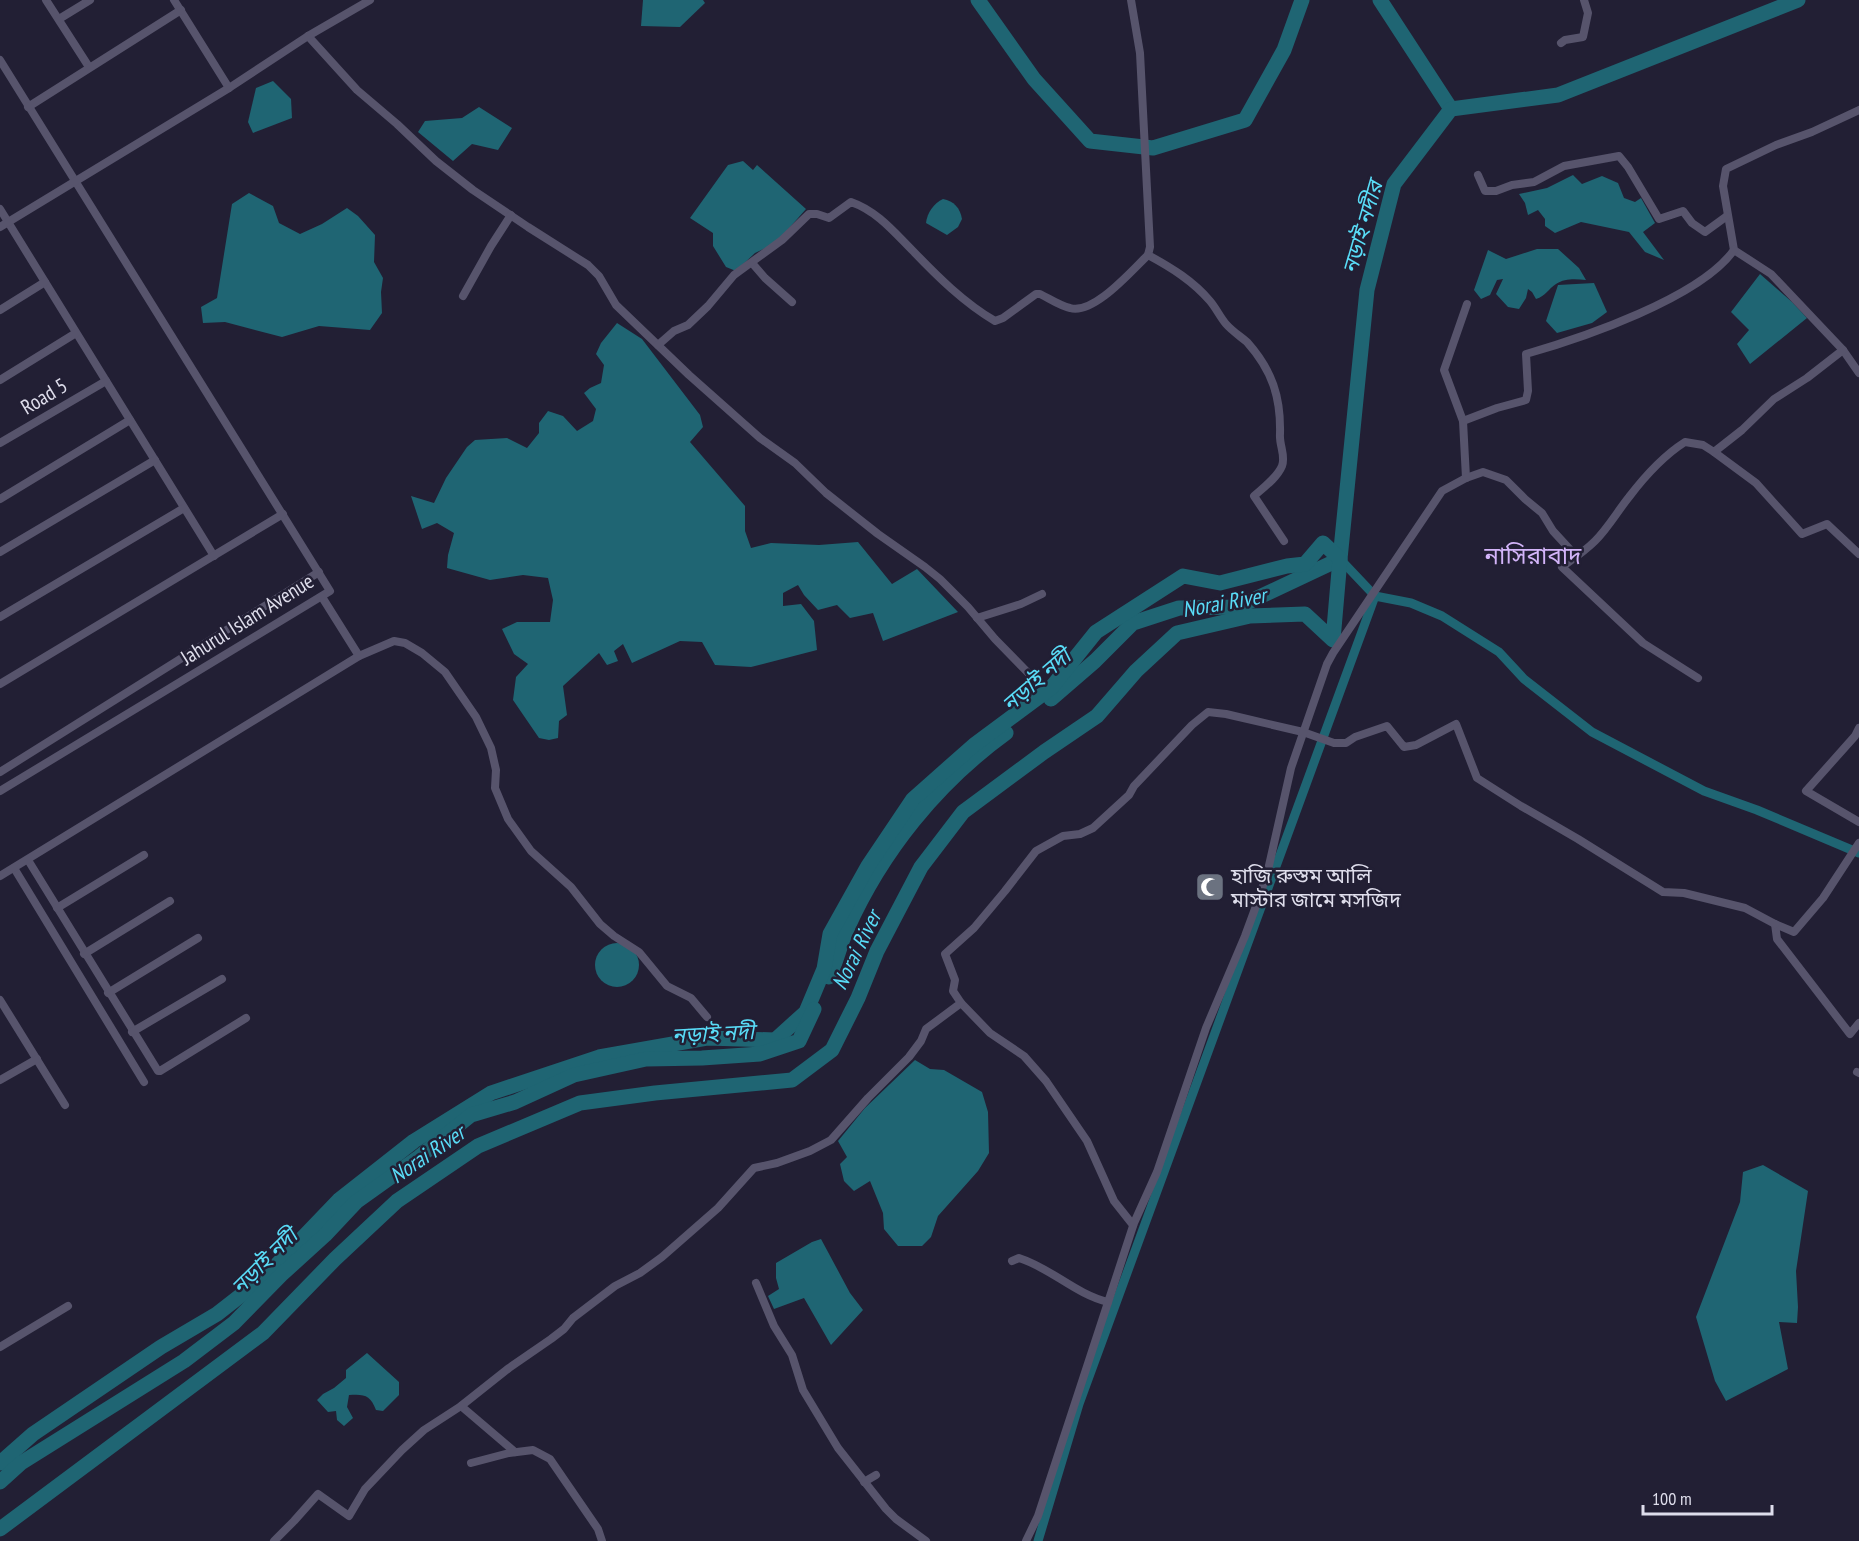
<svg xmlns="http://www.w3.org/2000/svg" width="1859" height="1541" viewBox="0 0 1859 1541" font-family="'PT Sans Narrow','Noto Sans Bengali',sans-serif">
<rect width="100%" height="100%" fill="#221f34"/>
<g fill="#1f6573">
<polygon points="643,0 703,0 705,3 680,27 641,26"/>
<polygon points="273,81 291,99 292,118 253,133 248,122 256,88"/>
<polygon points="479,107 512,128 498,150 472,144 453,161 418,132 425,121 462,118"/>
<polygon points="743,161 753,170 757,165 806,209 776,243 755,253 736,271 726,267 713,246 713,233 690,218 728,165"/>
<polygon points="1573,175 1582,184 1602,176 1618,183 1624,198 1635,202 1641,198 1655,223 1643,232 1664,260 1645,252 1629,232 1581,222 1555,233 1545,226 1545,219 1538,210 1528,215 1525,203 1519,194 1547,188"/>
<polygon points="249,193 273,206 279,223 300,234 322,224 347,208 358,216 375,235 374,262 383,278 381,292 382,313 370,330 319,326 282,337 225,322 203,323 201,307 217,298 232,204"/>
<path d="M 943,199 C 954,201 960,208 962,219 L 958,227 L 947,235 L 926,223 C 927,213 934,203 943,199 Z"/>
<path d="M 1537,249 L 1558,249 L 1579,268 L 1586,280 C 1576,279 1565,278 1556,284 C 1548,289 1546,296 1536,299 L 1532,292 L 1528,289 L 1526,298 L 1519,309 L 1508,307 L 1496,294 L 1503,279 L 1497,280 L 1490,295 L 1481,299 L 1474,290 L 1488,250 L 1506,259 Z"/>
<polygon points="1760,274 1792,302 1807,318 1750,364 1737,344 1749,330 1731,312"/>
<polygon points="1594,283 1607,312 1592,323 1557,333 1546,321 1558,285"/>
<polygon points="617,323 642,339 700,415 703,427 690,442 745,506 745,531 751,548 771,543 819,545 858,542 892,584 917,569 958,612 883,641 873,613 850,618 837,605 818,610 804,595 798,585 783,593 783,606 801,604 814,621 817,650 751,667 715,665 702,642 680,641 632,663 623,644 614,651 618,661 607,665 599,653 563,686 567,715 559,721 558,738 549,740 539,738 513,700 516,677 528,664 514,654 502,629 517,622 550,622 553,600 548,578 523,575 490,580 447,568 448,555 454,533 437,523 422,529 411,496 434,503 446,478 467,447 475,440 507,438 527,448 539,433 539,423 548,411 563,416 577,431 593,421 596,409 584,393 590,388 601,383 604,365 596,354 601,343"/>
<circle cx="617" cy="965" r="22"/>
<polygon points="915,1060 930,1069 944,1070 982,1092 988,1112 989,1153 978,1171 938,1216 931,1237 922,1246 898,1246 884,1229 883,1213 870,1181 854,1191 844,1181 840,1164 847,1157 838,1141 865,1108"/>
<polygon points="1763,1165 1808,1191 1796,1271 1798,1307 1797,1323 1779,1322 1788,1369 1726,1401 1715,1381 1696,1317 1740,1202 1743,1172"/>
<polygon points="821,1239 850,1293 863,1310 831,1345 804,1298 774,1309 768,1296 779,1289 776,1278 776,1263 812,1242"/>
<path d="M 367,1353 L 399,1382 L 399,1395 L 383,1411 L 376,1410 C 370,1395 365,1394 349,1395 L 347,1407 L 353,1418 L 344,1426 L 337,1420 L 336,1411 L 328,1412 L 317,1400 L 323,1394 L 334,1388 L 346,1378 L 346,1370 Z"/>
</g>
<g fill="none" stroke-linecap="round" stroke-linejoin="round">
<g stroke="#1f6573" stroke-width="9">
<polyline points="1340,559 1375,596 1411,603 1442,616 1499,652 1524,679 1592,732 1704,791 1757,810 1859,853"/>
<polyline points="1038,1541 1079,1404 1375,596"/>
</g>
<g stroke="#1f6573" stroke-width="15">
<polyline points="978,0 1034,79 1090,141 1153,148 1245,120 1284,50 1302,0"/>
<polyline points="1380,0 1451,109"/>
<polyline points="1051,699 1095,661 1133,623 1179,608 1238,607 1340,559 1367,290 1394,184 1451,109 1558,95 1798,0"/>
<path d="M 829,977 C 837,961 840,944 847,929 C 882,851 937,783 1006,733"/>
<polyline points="0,1463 33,1434 161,1347 217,1314 268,1274 339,1200 414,1141 491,1093 599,1057 707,1038 775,1040 806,1012 824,969 830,934 868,866 913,799 974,745 1051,688 1096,632 1183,576 1220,583 1287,566 1305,564 1323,543 1340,559 1333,640 1305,614 1250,616 1177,633 1136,671 1097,716 1044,752 963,812 921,867 877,951 858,998 832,1050 792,1080 655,1093 580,1103 478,1146 397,1201 335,1259 263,1333 0,1529"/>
<polyline points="0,1482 21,1463 184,1361 234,1323 281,1275 325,1235 356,1202 419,1157 471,1115 515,1102 574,1075 646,1059 702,1058 760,1054 799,1041 814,1009"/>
</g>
<g stroke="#57546c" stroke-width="8">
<polyline points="46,0 89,67"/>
<polyline points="174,0 229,88"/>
<path d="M 1131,0 L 1140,53 L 1150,247 L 1148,255 C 1172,268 1193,281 1210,301 C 1216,308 1220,317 1226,324 C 1232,331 1240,336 1247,342 C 1272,370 1281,397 1280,434 C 1279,445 1286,456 1282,466 C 1277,478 1263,488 1254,496 L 1284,541"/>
<polyline points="59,19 90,0"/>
<polyline points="308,36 357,90 397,124 436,161 473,190 528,227 588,265 599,276 616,305 689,375 760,438 795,463 826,493 878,534 925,567 940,579 968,607 995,639 1038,683"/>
<polyline points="1561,43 1565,40 1583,37 1588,13 1584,0"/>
<polyline points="0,60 330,591 0,791"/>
<polyline points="28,107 181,10"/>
<polyline points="1859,110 1812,132 1776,145 1726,169 1723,186 1734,250 1771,274 1843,350 1859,373"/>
<polyline points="1478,175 1485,191 1496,191 1512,185 1534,182 1564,166 1619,156 1628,167 1659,219 1683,211 1692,223 1705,232 1727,216"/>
<polyline points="0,209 214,556"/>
<polyline points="0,227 229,88 308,36 370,0"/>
<polyline points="752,263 765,278 792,302"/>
<polyline points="463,296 491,246 511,215"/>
<polyline points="0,310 45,282"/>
<path d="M 658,345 L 674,331 L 688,325 L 708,306 L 734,275 L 782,240 L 809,214 L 817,214 L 829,218 L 851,202 C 877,211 894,232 913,251 C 937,276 964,303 995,321 L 1003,318 L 1036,294 L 1040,294 C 1050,299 1060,306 1070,308 C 1094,315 1132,270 1148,255"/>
<polyline points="0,380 76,333"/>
<polyline points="1463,421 1444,370 1467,304"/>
<polyline points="0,443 106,381"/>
<polyline points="1714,452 1756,483 1802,534 1827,524 1859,554"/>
<path d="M 1466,478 L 1463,421 L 1497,408 L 1526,400 L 1528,391 L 1526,354 C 1582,338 1700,298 1734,250"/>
<polyline points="0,499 130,420"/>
<polyline points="0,552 155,460"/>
<polyline points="322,597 359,656"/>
<polyline points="0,617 184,508"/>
<polyline points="977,618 1021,604 1042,594"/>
<path d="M 1698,678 L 1643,643 L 1562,567 C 1573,559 1585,551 1595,541 C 1608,528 1617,512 1629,497 C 1645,476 1663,456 1685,442 L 1703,445 L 1714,452 L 1742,430 L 1774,399 L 1807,378 L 1843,350"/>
<polyline points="0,684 283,514"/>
<polyline points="1859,728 1855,736 1806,791 1859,822"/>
<polyline points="0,772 319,572"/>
<polyline points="1859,843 1823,898 1794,932 1775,924 1777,939 1850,1034 1859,1023"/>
<polyline points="28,860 158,1071 160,1071 246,1018"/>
<polyline points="14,868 144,1082"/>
<polyline points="0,876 359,656 394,641 405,643 422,653 445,672 476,717 491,748 496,770 495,788 508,819 531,851 571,887 600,924 614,936 639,952 667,986 691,998 707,1017"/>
<polyline points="57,908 144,855"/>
<polyline points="84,954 170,901"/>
<polyline points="108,993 198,938"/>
<polyline points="0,1000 65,1105"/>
<polyline points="961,1003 990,1033 1024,1056 1046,1081 1087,1141 1114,1201 1133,1225"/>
<polyline points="132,1032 222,979"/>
<polyline points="1857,1072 1859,1073"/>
<polyline points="0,1080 37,1059"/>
<path d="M 1012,1261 L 1019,1258 C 1051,1268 1075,1294 1108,1302"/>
<polyline points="756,1283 774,1326 792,1355 803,1390 838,1448 886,1509 896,1519 926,1541"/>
<polyline points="0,1347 68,1306"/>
<polyline points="461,1406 515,1452"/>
<polyline points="471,1463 509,1453 533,1450 550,1459 598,1529 602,1541"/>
<polyline points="864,1482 876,1475"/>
<polyline points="274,1541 294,1521 318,1494 349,1516 365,1489 402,1450 424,1430 461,1406 509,1368 551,1339 564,1329 573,1318 615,1286 640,1273 662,1257 718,1208 754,1168 777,1163 810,1151 831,1140 868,1098 909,1057 921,1041 926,1029 961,1003 953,991 955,980 945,954 974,928 1005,891 1036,851 1063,836 1080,834 1093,828 1129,795 1134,786 1192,725 1208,712 1226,714 1303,732 1334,743 1346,743 1355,737 1387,726 1404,747 1416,745 1456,724 1477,778 1521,806 1578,839 1663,892 1684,893 1745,908 1775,924"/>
<polyline points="1026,1541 1038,1516 1134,1223 1157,1172 1206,1028 1245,936 1259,898 1268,870 1291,768 1327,664 1333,653 1442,491 1466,478 1483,472 1506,480 1525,499 1542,513 1553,531 1576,556"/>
</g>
</g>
<defs>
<g id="mosque-square" transform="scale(1.5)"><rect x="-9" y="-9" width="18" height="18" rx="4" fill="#6b7280" stroke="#221f34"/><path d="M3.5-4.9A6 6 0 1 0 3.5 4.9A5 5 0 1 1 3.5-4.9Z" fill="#fff"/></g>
</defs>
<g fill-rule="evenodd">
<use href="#mosque-square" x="1210" y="887"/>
</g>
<g text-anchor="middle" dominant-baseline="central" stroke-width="5" stroke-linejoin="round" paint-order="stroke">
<g font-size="21" fill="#deddeb" stroke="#221f34">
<text transform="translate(44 396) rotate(-31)">Road 5</text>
<text transform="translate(247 619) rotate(-32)">Jahurul Islam Avenue</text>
</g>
<g font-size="21" fill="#deddeb" stroke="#221f34" text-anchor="start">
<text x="1231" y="875">হাজি রুস্তম আলি<tspan x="1231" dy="24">মাস্টার জামে মসজিদ</tspan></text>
</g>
<g font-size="22" font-style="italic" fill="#59dcf7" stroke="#221f34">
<text transform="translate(1362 227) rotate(-74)">নড়াই নদীর</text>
<text transform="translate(1224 602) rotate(-10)">Norai River</text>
<text transform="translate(1036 680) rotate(-41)">নড়াই নদী</text>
<text transform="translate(856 950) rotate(-64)">Norai River</text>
<text transform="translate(713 1033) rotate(-3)">নড়াই নদী</text>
<text transform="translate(427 1154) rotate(-34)">Norai River</text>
<text transform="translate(264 1261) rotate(-45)">নড়াই নদী</text>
</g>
<g font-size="24" fill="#d3b4f9" stroke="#221f34">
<text x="1533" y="555">নাসিরাবাদ</text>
</g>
</g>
<path d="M1643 1505v9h129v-9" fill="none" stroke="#deddeb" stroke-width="3"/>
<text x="1652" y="1505" font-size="18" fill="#deddeb" stroke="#221f34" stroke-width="4.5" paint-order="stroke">100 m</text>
</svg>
